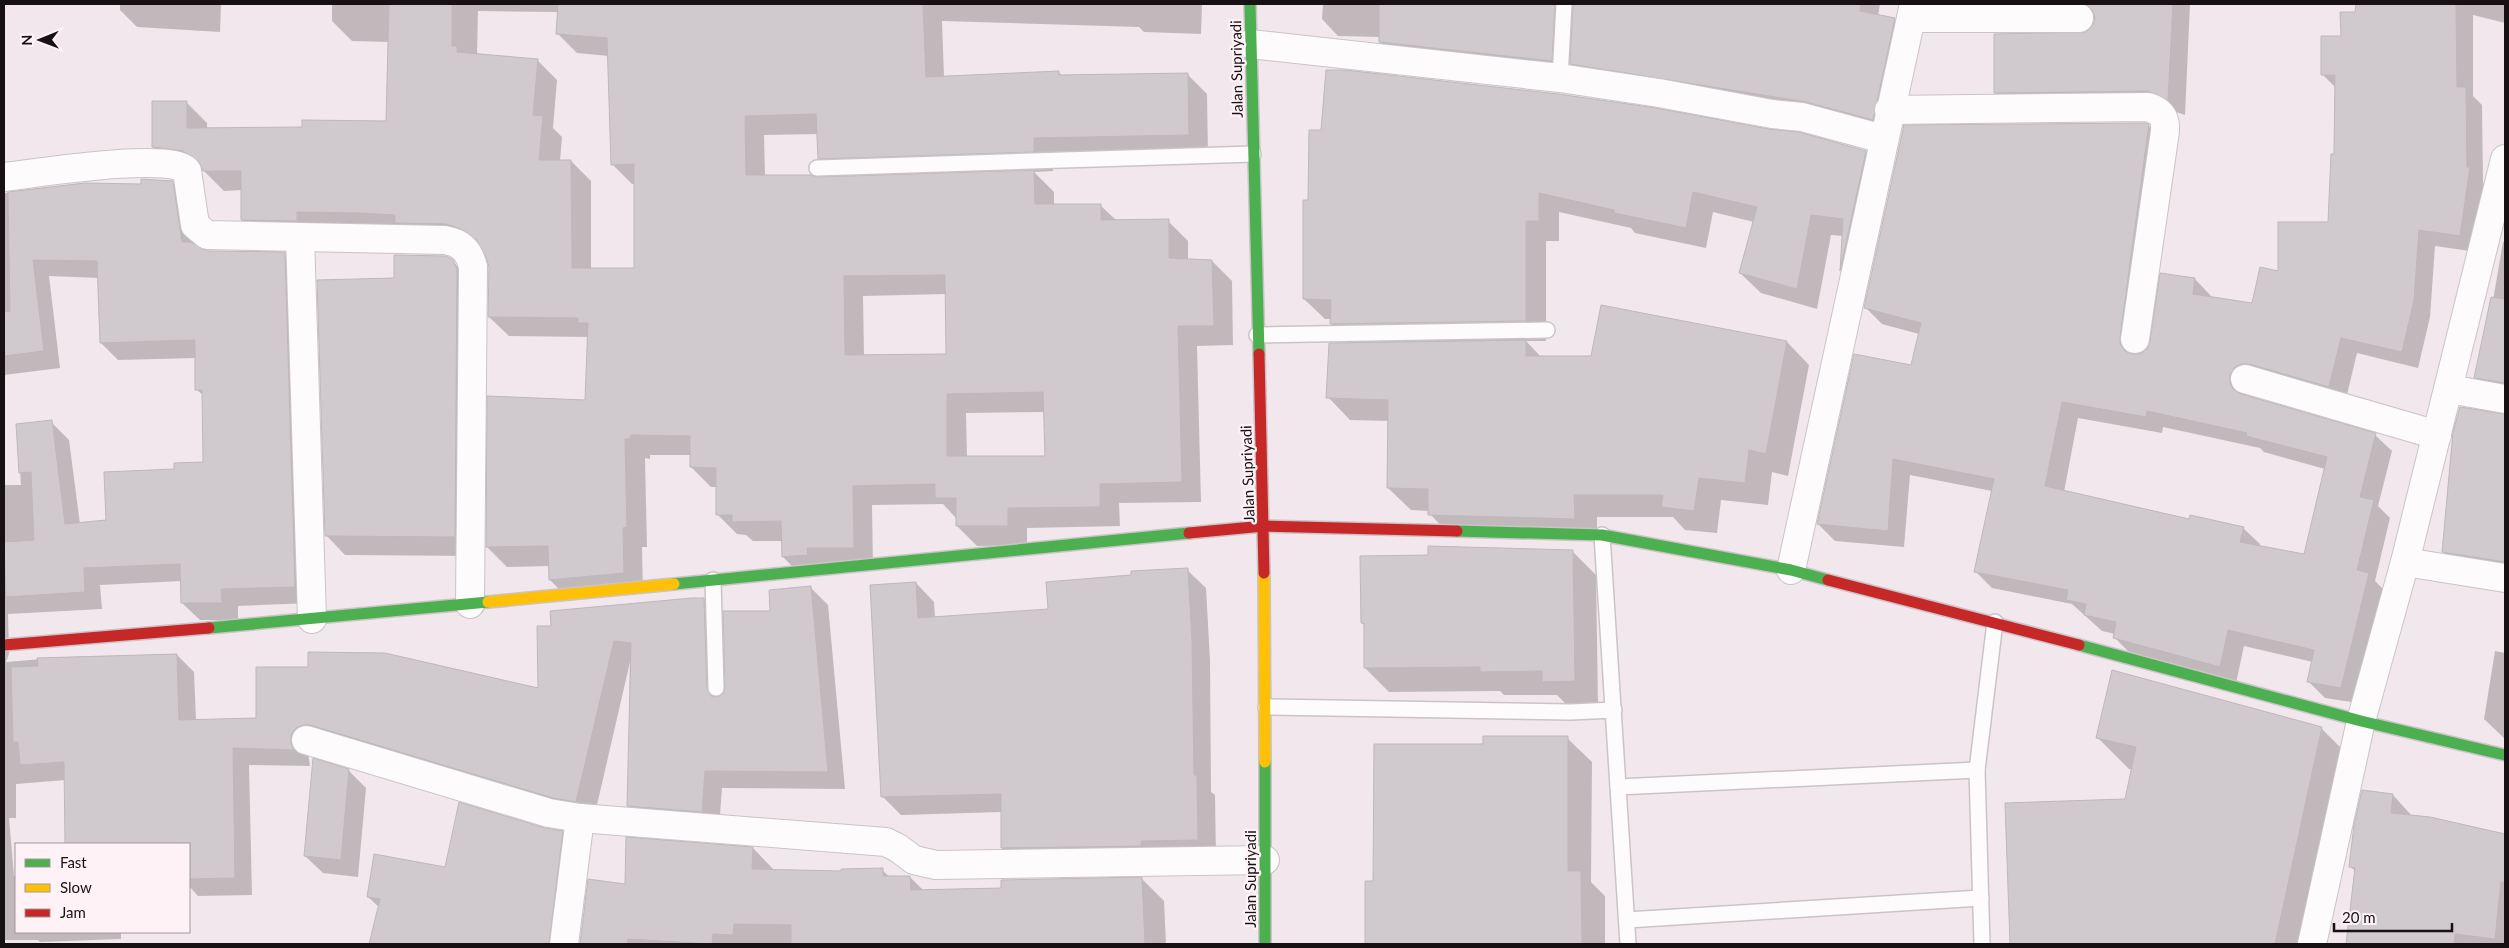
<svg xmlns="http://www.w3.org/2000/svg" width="2509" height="948" viewBox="0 0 2509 948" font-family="Lato,sans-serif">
<rect width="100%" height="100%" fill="#f2e7ec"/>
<g fill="#0003" fill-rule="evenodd">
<polygon points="120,4 221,4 220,32 137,27 120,10"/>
<path d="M 332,4 L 1202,4 L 1201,34 L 1144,32 L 1139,27 L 942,21 L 944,77 L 1058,72 L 1063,76 L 1187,74 L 1207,94 L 1208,155 L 1053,157 L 1053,171 L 1034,172 L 1054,192 L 1054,205 L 1100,205 L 1117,221 L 1168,221 L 1188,241 L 1188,260 L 1212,261 L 1232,281 L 1233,345 L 1197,346 L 1201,502 L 1119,503 L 1120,526 L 1027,528 L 1027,545 L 977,546 L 957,526 L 956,518 L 943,504 L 872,505 L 873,567 L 803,577 L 783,557 L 783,541 L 753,541 L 746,535 L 737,534 L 717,514 L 717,487 L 711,487 L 691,467 L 691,455 L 650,455 L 650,459 L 645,458 L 647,547 L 642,547 L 643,592 L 570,600 L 550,580 L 550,566 L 507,567 L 487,547 L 586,402 L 588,337 L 509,336 L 489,317 L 490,267 L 483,248 L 466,244 L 262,240 L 242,220 L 242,190 L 224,191 L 204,171 L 173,167 L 153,147 L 187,103 L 207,123 L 207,129 L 303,129 L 387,122 L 390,42 L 352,41 L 332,21 ZM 478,11 L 558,12 L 557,33 L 577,53 L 609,56 L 612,164 L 632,184 L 635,184 L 635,270 L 591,269 L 591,181 L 571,161 L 560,161 L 562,137 L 553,128 L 557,80 L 537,60 L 477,55 ZM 818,134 L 819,158 L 839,178 L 765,177 L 764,135 ZM 946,294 L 948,355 L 864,356 L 863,296 ZM 1045,412 L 1046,457 L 967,457 L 966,413 Z"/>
<polygon points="1323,4 1880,4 1878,16 1894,20 1911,36 1889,136 1588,80 1571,63 1574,14 1571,20 1567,77 1396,58 1380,42 1380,37 1338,36 1322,19"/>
<polygon points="1939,4 2190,4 2185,115 2165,108 2012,109 1995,93 2088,32 2094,26 2096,19 1953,19"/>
<path d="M 2368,4 L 2505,4 L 2505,23 L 2473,15 L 2473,96 L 2482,105 L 2483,183 L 2486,185 L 2477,252 L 2435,246 L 2430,317 L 2418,368 L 2357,353 L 2345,403 L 2246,392 L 2246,397 L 2375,435 L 2392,451 L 2378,506 L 2390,518 L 2375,581 L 2385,591 L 2358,703 L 2325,698 L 2308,681 L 2313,662 L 2244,646 L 2236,683 L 2131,654 L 2114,637 L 2115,634 L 2102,631 L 2072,604 L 1992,588 L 1976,572 L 1992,491 L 1910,475 L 1904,547 L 1835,541 L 1818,524 L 1912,367 L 1919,334 L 1882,324 L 1865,307 L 2148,125 L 2165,142 L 2135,355 L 2148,350 L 2195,279 L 2211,296 L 2211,298 L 2253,304 L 2279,273 L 2329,223 L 2335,155 L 2336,88 L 2322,74 L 2342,37 L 2366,13 ZM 2078,418 L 2162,433 L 2163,427 L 2260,448 L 2264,452 L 2325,469 L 2304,556 L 2259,547 L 2260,544 L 2243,528 L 2190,521 L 2064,492 Z"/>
<polygon points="1866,152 1886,172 1860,289 1841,270 1843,236 1831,235 1817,309 1761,293 1740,273 1754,222 1713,212 1706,248 1635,233 1631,228 1559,212 1559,241 1546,241 1546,341 1526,341 1542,358 1592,358 1787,342 1809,365 1788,476 1772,472 1768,505 1721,500 1717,533 1685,530 1673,517 1597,517 1597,541 1452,537 1430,514 1430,511 1411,510 1388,488 1389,421 1350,420 1328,397 1351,344 1331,324 1331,319 1325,319 1304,299 1304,201"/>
<polygon points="171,182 188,199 197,247 206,252 284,254 302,271 312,603 238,606 238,620 200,620 182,603 182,581 100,585 102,609 8,614 9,654 6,662 66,657 177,655 194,672 196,721 257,720 540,689 552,627 704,599 721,616 723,698 772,612 810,587 828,605 845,789 722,788 719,829 645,823 628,805 630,662 594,818 308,753 310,766 249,765 252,895 198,896 189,886 189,844 67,844 66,780 16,784 16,818 9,818 14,876 16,876 16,932 121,932 121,939 40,942 38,940 4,940 4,485 21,485 17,425 52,423 69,440 80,524 107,522 176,470 205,463 204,396 196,389 196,358 118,360 101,343 99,278 49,276 60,368 4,375 4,193 85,184 142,185"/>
<polygon points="2503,242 2505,242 2505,399 2495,397 2475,377 2485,347"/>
<polygon points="452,261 472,280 474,556 345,555 326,535 395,279"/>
<polygon points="2505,415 2505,579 2464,572 2444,552 2503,416"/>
<polygon points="1572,551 1596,575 1598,704 1567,705 1557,695 1504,695 1500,691 1389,692 1365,668 1365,626 1362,623 1429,556"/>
<polygon points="1187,570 1206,588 1210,660 1211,792 1215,795 1216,858 1021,866 1002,848 1002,812 901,815 883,797 916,583 934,602 935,618 1050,610 1132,576"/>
<polygon points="2495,651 2505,653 2505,739 2484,719"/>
<polygon points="2321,728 2352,759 2312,944 2011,944 2006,805 2126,800 2133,770 2129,769 2098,738"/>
<polygon points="1567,738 1592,762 1591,882 1605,896 1605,944 1367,944 1366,882 1374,882 1485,745"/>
<polygon points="348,770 366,788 358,877 323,873 305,856"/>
<polygon points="2393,795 2412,816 2505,836 2505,944 2347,944 2356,872 2350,866"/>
<polygon points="544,829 562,832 584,854 573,944 370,944 379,907 368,897"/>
<polygon points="753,848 775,871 843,873 882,870 890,877 910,877 924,891 1003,889 1142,879 1164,901 1166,944 581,944 589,881 626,886"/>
</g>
<g fill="#d0c9ce" stroke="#beb7bc" fill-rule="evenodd">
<path d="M 389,4 L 452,4 L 452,46 L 457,46 L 457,52 L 538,59 L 533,115 L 543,116 L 539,160 L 571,160 L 572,268 L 634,268 L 634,164 L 611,165 L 607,38 L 556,34 L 558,4 L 923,4 L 926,77 L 1059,71 L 1059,75 L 1188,73 L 1189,135 L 1034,138 L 1034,152 L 818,159 L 816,114 L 745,116 L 746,175 L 811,175 L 817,177 L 1034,170 L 1035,204 L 1101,204 L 1101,220 L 1169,219 L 1169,258 L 1212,260 L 1214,326 L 1178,326 L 1182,482 L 1100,484 L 1100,507 L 1008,508 L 1008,526 L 956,526 L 956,498 L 935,498 L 935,484 L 853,486 L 854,548 L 807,548 L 808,555 L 782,557 L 781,521 L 732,522 L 732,515 L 716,515 L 716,468 L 690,467 L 690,436 L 631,435 L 630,439 L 625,439 L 627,527 L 623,528 L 624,573 L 549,580 L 548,546 L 486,547 L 487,396 L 585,400 L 588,323 L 578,323 L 578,318 L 488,317 L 489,267 L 486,257 L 476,239 L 461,229 L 446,224 L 395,223 L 395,215 L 358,213 L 297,212 L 297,221 L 241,220 L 241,171 L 203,171 L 199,162 L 183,151 L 152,147 L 152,101 L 187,101 L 187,128 L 302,127 L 302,120 L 386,121 ZM 945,275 L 946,354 L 845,355 L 844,276 ZM 1043,392 L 1045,456 L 947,456 L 947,394 Z"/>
<polygon points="1379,4 1555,4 1552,61 1379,42"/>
<polygon points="1573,4 1861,4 1860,11 1895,18 1873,120 1806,102 1570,64"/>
<polygon points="2084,4 2173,4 2168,100 2148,91 1994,93 1994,34 2086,32 2093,25 2095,18 2092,10"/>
<path d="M 2356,4 L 2456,4 L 2457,87 L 2466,87 L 2467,167 L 2470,167 L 2460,236 L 2419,230 L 2414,300 L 2402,352 L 2341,338 L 2329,387 L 2249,364 L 2241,364 L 2235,367 L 2230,375 L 2230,383 L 2233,389 L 2241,394 L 2376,433 L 2360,497 L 2374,500 L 2357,570 L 2369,573 L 2341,688 L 2307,682 L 2314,650 L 2228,630 L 2220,667 L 2113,638 L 2116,622 L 2084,615 L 2086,604 L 2066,600 L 2068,590 L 1974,572 L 1994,479 L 1893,459 L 1888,531 L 1817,524 L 1854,354 L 1911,365 L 1921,323 L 1864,308 L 1904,125 L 2145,123 L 2149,124 L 2120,337 L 2120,344 L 2125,351 L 2132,354 L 2140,354 L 2147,349 L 2150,341 L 2160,273 L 2195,278 L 2193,294 L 2252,303 L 2260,267 L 2278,271 L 2278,222 L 2328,222 L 2331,154 L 2334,154 L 2335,75 L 2321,75 L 2321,36 L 2341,36 L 2340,12 L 2355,12 ZM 2062,402 L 2146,417 L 2147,411 L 2247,433 L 2246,436 L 2327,457 L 2304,554 L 2240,542 L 2244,527 L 2190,515 L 2189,519 L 2045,486 Z"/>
<polygon points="1326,70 1345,70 1558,94 1656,108 1769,129 1799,132 1866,151 1840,271 1843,219 1811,215 1797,289 1739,273 1757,207 1693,192 1686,228 1614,213 1614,210 1539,193 1539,221 1526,221 1526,321 1330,324 1331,300 1303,299 1303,200 1308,200 1309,130 1321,130"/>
<polygon points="141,179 173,181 182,242 191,242 207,251 285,252 295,587 221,589 222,603 181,603 180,564 84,568 85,592 6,597 4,542 34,540 31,472 19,473 16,424 52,420 65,524 106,520 104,472 174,469 174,463 203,462 202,390 195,390 195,340 100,343 97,261 33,260 44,351 4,356 4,312 10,311 8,192 85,183 141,184"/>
<polygon points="394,255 446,256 453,260 457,269 455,537 325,536 317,280 394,278"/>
<polygon points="2491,297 2505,299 2505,383 2474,378"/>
<polygon points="1601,305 1787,341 1766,454 1749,450 1745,483 1699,478 1694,511 1661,507 1663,495 1574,495 1575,519 1428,515 1428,489 1387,488 1388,400 1326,398 1329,343 1526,340 1526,356 1591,356"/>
<polygon points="2460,407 2505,414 2505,562 2442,552 2453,432"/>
<polygon points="1428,546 1573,550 1575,681 1542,682 1542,671 1480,672 1480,667 1364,668 1364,623 1361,623 1360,556 1428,555"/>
<polygon points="1188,568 1192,641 1194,775 1197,775 1198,840 1141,841 1141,846 1001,848 1001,794 881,797 870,585 916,582 918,618 1048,609 1046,582 1131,575 1131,571"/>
<polygon points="811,586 828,772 705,771 702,812 627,806 631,643 614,641 576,802 553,798 310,725 303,725 296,728 291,735 291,743 294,750 233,748 235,878 189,879 189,844 65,844 64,762 20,765 18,742 13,742 11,667 38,666 37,658 177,654 179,720 256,718 256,667 308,667 308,652 385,653 538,688 537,626 551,626 550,611 692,598 704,598 707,688 711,696 717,697 724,693 725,688 723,611 770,611 769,590"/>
<polygon points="2112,670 2322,727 2275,944 2010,944 2005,803 2125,799 2136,747 2096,738"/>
<polygon points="1483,736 1568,736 1568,871 1581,871 1582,944 1365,944 1365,881 1373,881 1374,744 1483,744"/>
<polygon points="313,758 349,769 341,860 304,856"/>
<polygon points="2362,790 2393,794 2391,813 2430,817 2505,834 2505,883 2501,882 2495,939 2455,934 2454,944 2346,944 2355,868 2349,867 2354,825"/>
<polygon points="459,802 545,828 563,831 549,944 369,944 380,899 367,897 374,854 445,867"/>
<polygon points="626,837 753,847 752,869 841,871 841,869 883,868 883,876 910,876 911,890 1001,888 1001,880 1142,877 1145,944 791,944 791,925 734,924 733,935 713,934 712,944 628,939 627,944 580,944 588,879 625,884"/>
</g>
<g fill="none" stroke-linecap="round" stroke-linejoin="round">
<g stroke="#cbc3c7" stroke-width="18">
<g id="lane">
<polyline points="1560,78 1564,4"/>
<polyline points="817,168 1253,154"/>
<polyline points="1257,335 1547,330"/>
<polyline points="1602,535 1628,944"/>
<polyline points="713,580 716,688"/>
<polyline points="1266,707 1571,712 1614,710"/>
<polyline points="1618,787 1977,770"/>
<polyline points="1627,920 1981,898"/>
<polyline points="1982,944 1977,770 1995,622"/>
</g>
</g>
<g stroke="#cbc3c7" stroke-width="30">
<g id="street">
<polyline points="1911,18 2079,18"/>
<polyline points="1250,44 1560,78 1659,93 1772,114 1802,117 1883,139"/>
<path d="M 1889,110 L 2148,107 C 2161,111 2166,117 2165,131 L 2135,339"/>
<path d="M 4,177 C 32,174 172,151 187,171 L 195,225 L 207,235 L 445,240 C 462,243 469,251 473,267 L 470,604"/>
<polyline points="300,237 312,619"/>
<polyline points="2245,379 2437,435"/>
<polyline points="2449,389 2505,399"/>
<polyline points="2405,562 2505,578"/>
<polyline points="1791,570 1914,4"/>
<polyline points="306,740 549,813 580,818 886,842 898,848 914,860 936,865 1265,860"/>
<polyline points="564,944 580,818"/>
<polyline points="2312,944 2361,721 2405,562 2505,159"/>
</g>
</g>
<g stroke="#cbc3c7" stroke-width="14">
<g id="fast">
<polyline points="1250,4 1259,354"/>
<polyline points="1457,531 1602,535 1791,570 1828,580"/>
<polyline points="674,584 1189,533"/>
<polyline points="209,628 488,602"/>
<polyline points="2079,645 2361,721 2505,755"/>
<polyline points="1265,762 1265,944"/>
</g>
</g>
<g stroke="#cbc3c7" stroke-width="14">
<g id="slow">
<polyline points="1264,573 1265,762"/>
<polyline points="488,602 674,584"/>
</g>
</g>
<g stroke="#cbc3c7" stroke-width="14">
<g id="jam">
<polyline points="1259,354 1264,573"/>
<polyline points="1189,533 1264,526 1457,531"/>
<polyline points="1828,580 2079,645"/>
<polyline points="4,645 209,628"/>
</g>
</g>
<use href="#lane" stroke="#fdfbfc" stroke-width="15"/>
<use href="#street" stroke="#fdfbfc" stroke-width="28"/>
<use href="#fast" stroke="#4caf50" stroke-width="11"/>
<use href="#slow" stroke="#ffc107" stroke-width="11"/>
<use href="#jam" stroke="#c62828" stroke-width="11"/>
</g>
<g text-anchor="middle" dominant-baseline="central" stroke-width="4.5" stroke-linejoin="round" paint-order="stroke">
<g font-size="15" fill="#171114" stroke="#fef2f7">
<text transform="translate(1236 69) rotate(-91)">Jalan Supriyadi</text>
<text transform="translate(1247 474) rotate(-92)">Jalan Supriyadi</text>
<text transform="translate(1250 879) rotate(-90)">Jalan Supriyadi</text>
</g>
</g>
<rect width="2509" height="948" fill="none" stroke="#171114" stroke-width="10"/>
<rect x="15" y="843" width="175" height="90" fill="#fef2f7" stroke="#a2989c"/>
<rect x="25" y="859" width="25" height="8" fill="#4caf50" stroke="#a2989c"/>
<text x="60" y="868" font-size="15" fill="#171114">Fast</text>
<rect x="25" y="884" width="25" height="8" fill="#ffc107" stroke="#a2989c"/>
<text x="60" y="893" font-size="15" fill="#171114">Slow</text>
<rect x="25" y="909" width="25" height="8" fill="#c62828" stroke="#a2989c"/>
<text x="60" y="918" font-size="15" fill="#171114">Jam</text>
<g transform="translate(40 40) rotate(269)" stroke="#fef2f7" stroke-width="4" paint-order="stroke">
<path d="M0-4L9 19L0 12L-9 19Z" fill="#171114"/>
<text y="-8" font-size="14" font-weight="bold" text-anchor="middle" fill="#171114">N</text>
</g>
<path d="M2334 923v8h118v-8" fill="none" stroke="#171114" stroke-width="2.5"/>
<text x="2342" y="923" font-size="15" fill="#171114" stroke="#fef2f7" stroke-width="4" paint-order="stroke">20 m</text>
</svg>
